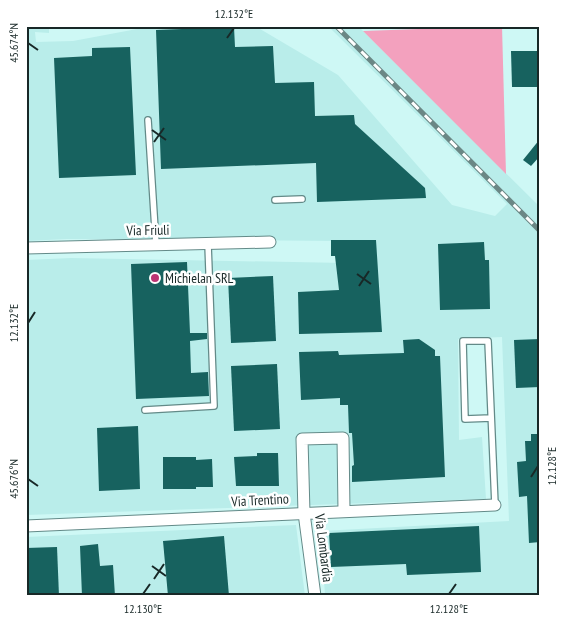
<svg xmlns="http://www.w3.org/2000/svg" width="566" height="622" viewBox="0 0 566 622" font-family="'PT Sans Narrow',sans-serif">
<rect width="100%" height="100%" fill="#cef8f5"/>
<g fill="#b9edea">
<polygon points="26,26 49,26 49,33 35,32 36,42 73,41 153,26 255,26 338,75 452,205 495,216 507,204 328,26 358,26 540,207 540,596 325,596 321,531 509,521 502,337 458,339 459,440 482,437 486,499 26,515 26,260 71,258 345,263 343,241 67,239 26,241"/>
<polygon points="296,525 305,596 26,596 26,537"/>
</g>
<polygon fill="#f3a1be" points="502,26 506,174 363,31"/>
<g fill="#17625f">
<polygon points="234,27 235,47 273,46 275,83 314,82 315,116 354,115 355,124 425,188 426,198 317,202 316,163 161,169 156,30"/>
<polygon points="130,47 136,175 59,178 54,58 92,56 92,48"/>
<polygon points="511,51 540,51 540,87 512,87"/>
<polygon points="540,139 540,156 531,166 523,160"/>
<polygon points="331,240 376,240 382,332 299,334 298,292 339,290 335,256 331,256"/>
<polygon points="484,242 485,260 489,260 490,309 440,310 438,244"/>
<polygon points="187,262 190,333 207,333 207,339 190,341 191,373 208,372 209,396 136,399 131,264"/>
<polygon points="273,276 276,341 231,343 228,278"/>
<polygon points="419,339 435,350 435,356 440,356 445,477 352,482 352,466 354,465 352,433 349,433 348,405 340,405 340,398 301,400 299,352 338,351 339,355 404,353 403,340"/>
<polygon points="540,339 540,387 516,388 514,340"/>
<polygon points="277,364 280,429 234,431 231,366"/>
<polygon points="138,426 140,489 99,491 97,428"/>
<polygon points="531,434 540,434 540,542 529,543 527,496 519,497 517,462 526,461 525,441 531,441"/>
<polygon points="257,453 278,453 279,486 236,486 234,457 257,456"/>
<polygon points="163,457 196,457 196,460 212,459 213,487 196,487 196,489 163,489"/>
<polygon points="479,526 481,572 407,575 406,564 331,567 329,533"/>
<polygon points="224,536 229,596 168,596 163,541"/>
<polygon points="98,544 100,566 113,565 115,596 82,596 80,546"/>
<polygon points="57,547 59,596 27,596 26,548"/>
</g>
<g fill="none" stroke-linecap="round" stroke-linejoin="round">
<g stroke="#638a88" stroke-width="8">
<g id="lane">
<polyline points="148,120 156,245"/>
<polyline points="275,200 302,199"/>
<polyline points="145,410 214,406 208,244"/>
<polyline points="491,418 465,419 463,341 488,341 495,505"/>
</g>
</g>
<g stroke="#638a88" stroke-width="13">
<g id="street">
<polyline points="26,248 270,242"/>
<polyline points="26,526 495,505"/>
<polyline points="315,596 304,513 302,439 343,438 344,511"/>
</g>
</g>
<use href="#lane" stroke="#fff" stroke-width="5.5"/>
<use href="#street" stroke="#fff" stroke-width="11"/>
<g stroke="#6b8785" stroke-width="5">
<polyline id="rail" points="336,26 540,231"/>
</g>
<use href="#rail" stroke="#fff" stroke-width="3" stroke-dasharray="9" stroke-linecap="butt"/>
</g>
<path fill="none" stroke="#182827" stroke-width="2" d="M 227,38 L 234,28M 28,43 L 38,50M 152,130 L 166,140M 154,142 L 164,128M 357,274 L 371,284M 359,286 L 369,271M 28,323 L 35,312M 531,477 L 538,466M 28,479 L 38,486M 152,566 L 166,576M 154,579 L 164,564M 143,594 L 150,584M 449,594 L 456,584"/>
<circle fill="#bc3473" stroke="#fff" stroke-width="2" cx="155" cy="278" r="5"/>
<g text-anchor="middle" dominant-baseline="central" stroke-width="5" stroke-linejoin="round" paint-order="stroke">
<g font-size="14" fill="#182827" stroke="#fff">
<text transform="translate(148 230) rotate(-1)">Via Friuli</text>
<text transform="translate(260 500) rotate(-3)">Via Trentino</text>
<text transform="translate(324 548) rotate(83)">Via Lombardia</text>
</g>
<g font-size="14" fill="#182827" stroke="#fff" text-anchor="start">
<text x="165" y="278">Michielan SRL</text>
</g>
</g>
<rect width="566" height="622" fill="none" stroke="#ffffff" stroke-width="55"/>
<rect x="28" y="28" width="510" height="566" fill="none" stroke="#182827" stroke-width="2"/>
<g font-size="12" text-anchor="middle" fill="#182827">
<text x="234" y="18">12.132°E</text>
<text transform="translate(14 43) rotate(-90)" y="4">45.674°N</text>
<text transform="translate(14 323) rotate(-90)" y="4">12.132°E</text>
<text transform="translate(552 466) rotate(-90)" y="4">12.128°E</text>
<text transform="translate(14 479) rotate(-90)" y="4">45.676°N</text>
<text x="143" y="613">12.130°E</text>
<text x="449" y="613">12.128°E</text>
</g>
</svg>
